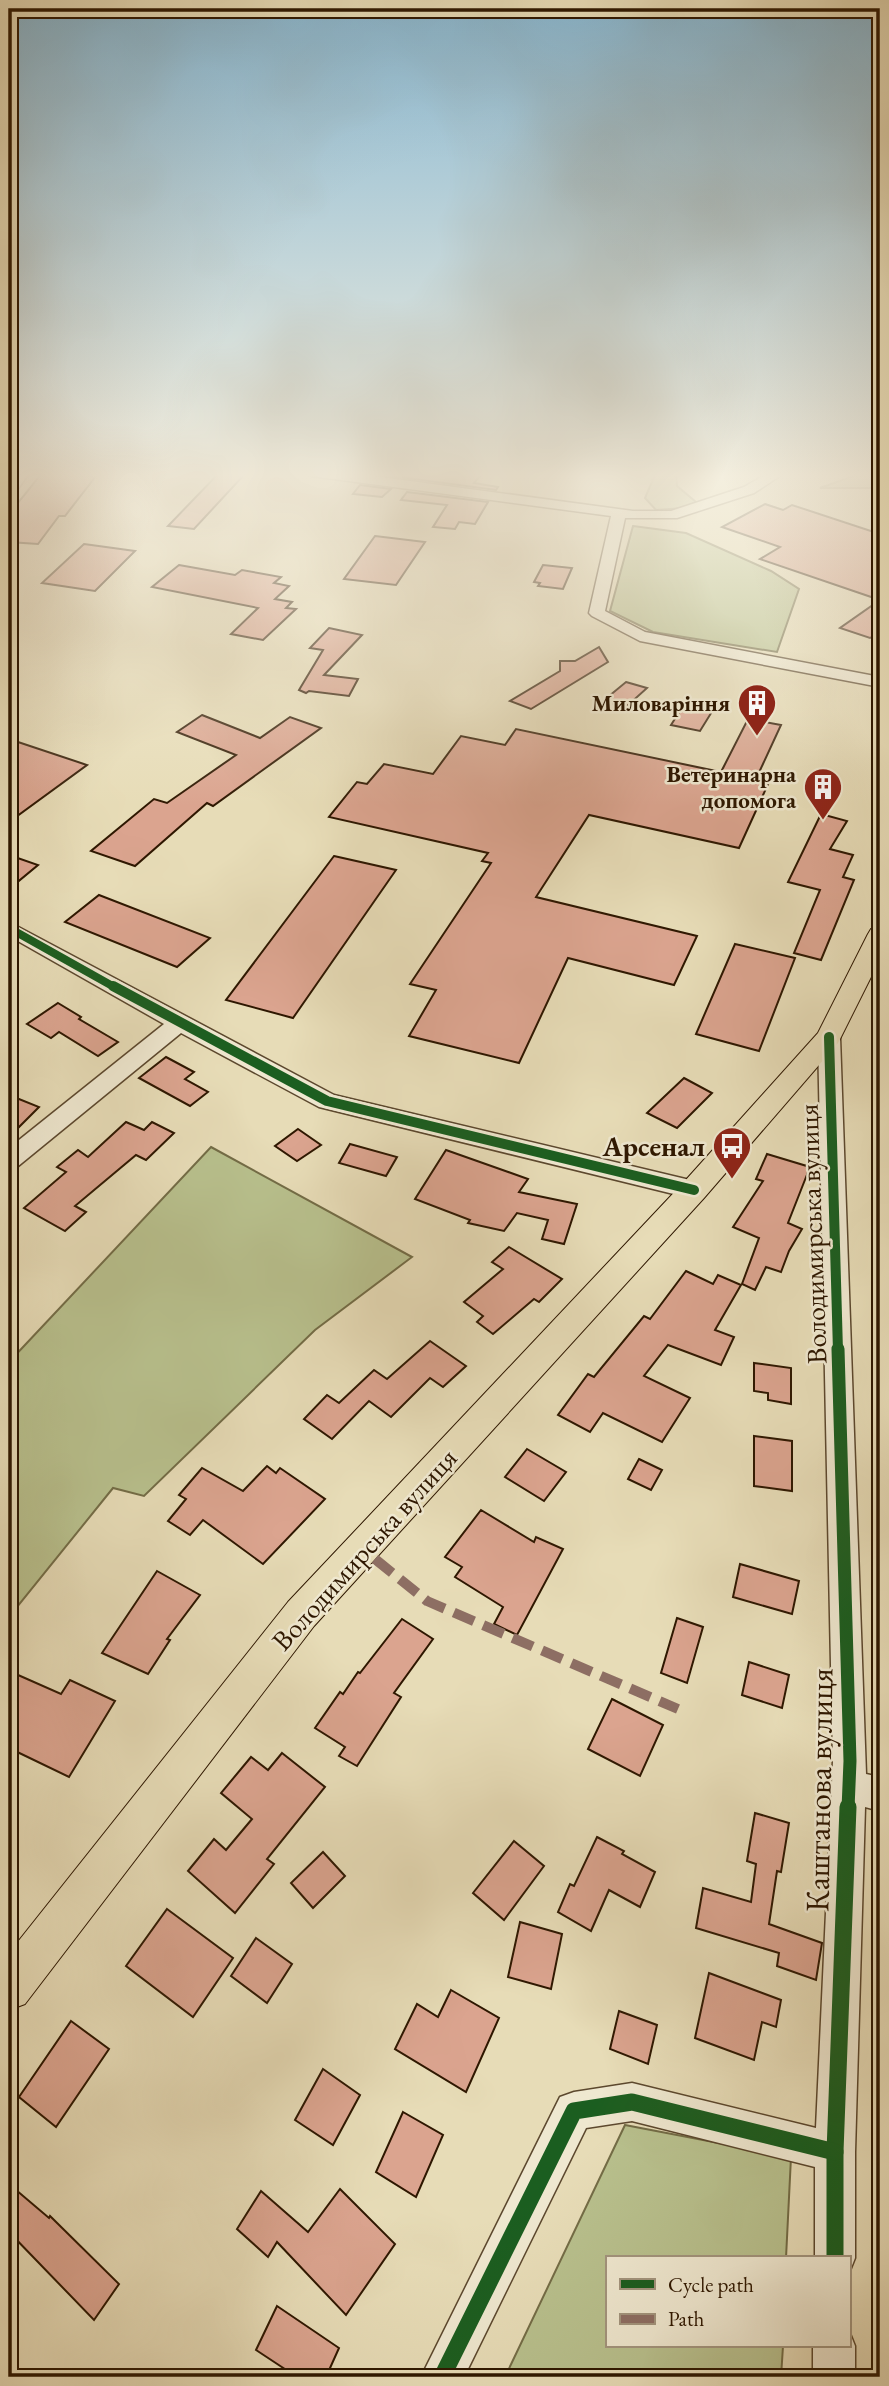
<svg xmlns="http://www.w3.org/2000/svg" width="889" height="2386" viewBox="0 0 889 2386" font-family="'EB Garamond',serif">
<rect width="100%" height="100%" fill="#e7dcb7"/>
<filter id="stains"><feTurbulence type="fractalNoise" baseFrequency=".00286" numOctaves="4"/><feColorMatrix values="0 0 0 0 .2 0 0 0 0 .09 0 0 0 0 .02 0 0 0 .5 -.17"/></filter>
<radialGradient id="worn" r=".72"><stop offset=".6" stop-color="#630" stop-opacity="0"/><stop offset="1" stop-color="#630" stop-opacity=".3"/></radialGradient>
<g fill="#b8c08d" stroke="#736c46" stroke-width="2">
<polygon points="656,472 676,472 677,486 696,502 684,508 656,510 645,498"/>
<polygon points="865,472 880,472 880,488 820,488"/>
<polygon points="633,526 686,533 771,571 799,589 777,652 653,632 610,611"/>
<polygon points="211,1147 412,1257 315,1330 144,1496 113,1488 9,1617 9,1362"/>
<polygon points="625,2125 791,2157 786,2258 607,2258 607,2346 783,2346 781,2377 505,2377"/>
</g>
<g fill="#dba48f" stroke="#2e1700" stroke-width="2">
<polygon points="483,472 474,483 498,487 496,490 369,473"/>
<polygon points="42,473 96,476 65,516 59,516 38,544 9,542 9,514"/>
<polygon points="219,473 243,476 194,529 168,526"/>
<polygon points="360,485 391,489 382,497 353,494"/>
<polygon points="407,492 488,502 475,524 459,522 455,529 433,527 447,505 401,500"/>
<polygon points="765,504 783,510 792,505 880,534 880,600 760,559 780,547 722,527"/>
<polygon points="375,536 425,542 396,585 344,579"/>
<polygon points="84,544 135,551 95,591 42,583"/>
<polygon points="179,565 235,575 242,570 281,577 274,583 289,586 275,599 292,602 286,608 296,609 263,640 231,634 258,608 152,587"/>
<polygon points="543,565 572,568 563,589 538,586 540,583 534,582"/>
<polygon points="880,600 880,632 870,638 840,628"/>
<polygon points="329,628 362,635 324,675 358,679 349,696 309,691 306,693 299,690 323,650 310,648"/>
<polygon points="599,647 608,662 531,709 510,701 560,671 560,661 575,661"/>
<polygon points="626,682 647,688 626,707 603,701"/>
<polygon points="685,703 713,710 700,731 671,725"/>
<polygon points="202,715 260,738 290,717 321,728 213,806 207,803 135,866 91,851 154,799 167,803 236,755 177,732"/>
<polygon points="748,719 781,725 756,779 769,782 739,848 589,815 536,897 697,936 674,985 568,958 519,1063 409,1036 436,990 410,984 491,863 482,861 488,853 329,817 357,782 367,784 384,764 433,774 461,736 505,745 516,729 721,772"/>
<polygon points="9,739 87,765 9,822"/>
<polygon points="821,814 847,821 830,849 853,855 843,877 854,880 821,960 794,953 820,890 788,882"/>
<polygon points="9,855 38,865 9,889"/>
<polygon points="334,856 396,870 293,1018 226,1000"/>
<polygon points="99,895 210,938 177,967 65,922"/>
<polygon points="735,944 795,958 759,1051 696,1034"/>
<polygon points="58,1003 81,1017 79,1019 118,1042 98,1056 59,1032 51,1038 27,1024"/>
<polygon points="166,1057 194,1072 185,1079 208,1092 190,1106 139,1078"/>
<polygon points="684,1078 712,1093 677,1128 647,1113"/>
<polygon points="9,1095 39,1107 9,1137"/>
<polygon points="126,1122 144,1130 152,1122 174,1133 146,1160 136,1155 75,1206 86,1212 65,1231 24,1208 66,1172 57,1167 78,1150 88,1157"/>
<polygon points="298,1129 321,1145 297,1161 275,1146"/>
<polygon points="350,1144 397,1157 386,1176 339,1163"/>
<polygon points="446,1150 528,1179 519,1192 577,1204 564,1244 542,1239 548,1220 517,1213 504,1231 468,1223 470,1220 415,1199"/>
<polygon points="767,1154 810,1167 788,1223 802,1229 789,1251 781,1272 766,1267 755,1290 742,1284 759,1238 733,1227 763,1181 756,1179"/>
<polygon points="509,1247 562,1279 539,1302 534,1299 493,1334 477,1322 483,1316 464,1302 503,1269 492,1262"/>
<polygon points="686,1271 713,1284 718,1275 741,1285 715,1330 734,1337 721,1365 668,1345 644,1376 690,1398 662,1442 603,1413 590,1432 558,1415 588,1374 594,1377 644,1316 650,1319"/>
<polygon points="430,1341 466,1366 443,1387 430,1378 391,1417 369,1401 332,1439 304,1419 327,1395 339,1403 374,1370 387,1379"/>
<polygon points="754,1363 791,1368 791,1404 768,1400 768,1393 754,1391"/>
<polygon points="754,1436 792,1441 792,1491 754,1486"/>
<polygon points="527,1449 566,1472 544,1501 505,1477"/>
<polygon points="639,1459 662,1470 651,1490 628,1479"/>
<polygon points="267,1466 276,1473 280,1468 325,1499 263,1564 203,1520 190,1535 168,1521 186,1499 179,1495 202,1468 243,1491"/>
<polygon points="481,1510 534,1542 536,1537 563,1549 517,1635 494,1624 503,1607 455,1577 462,1567 445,1557"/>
<polygon points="740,1564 799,1581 792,1614 733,1597"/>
<polygon points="157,1571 200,1595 167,1639 170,1640 148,1674 102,1653"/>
<polygon points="677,1618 703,1627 687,1683 661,1673"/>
<polygon points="402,1619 433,1639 394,1693 401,1697 357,1766 339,1756 345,1747 315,1728 340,1692 343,1694 358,1672 360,1673"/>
<polygon points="749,1662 789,1675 782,1708 742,1695"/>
<polygon points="9,1671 61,1694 70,1680 115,1701 69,1777 9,1748"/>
<polygon points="612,1699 663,1725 640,1776 588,1749"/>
<polygon points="282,1753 325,1787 267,1859 274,1864 235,1913 188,1871 214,1839 226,1850 252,1819 221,1793 251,1757 268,1770"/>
<polygon points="755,1813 789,1823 781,1872 777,1871 769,1924 822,1943 816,1980 777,1966 779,1953 696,1928 703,1888 751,1902 756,1864 747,1861"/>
<polygon points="597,1837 624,1851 622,1854 655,1872 640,1907 609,1890 591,1931 558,1912 570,1884 574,1886"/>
<polygon points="514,1841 544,1866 504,1920 473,1893"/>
<polygon points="323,1852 345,1876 313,1908 291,1883"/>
<polygon points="167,1909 233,1958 193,2017 126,1966"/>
<polygon points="520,1922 562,1934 551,1989 508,1977"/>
<polygon points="256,1938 292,1964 267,2003 231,1976"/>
<polygon points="709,1973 781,2000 776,2027 762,2022 754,2060 695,2038"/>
<polygon points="451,1990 499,2018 466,2092 395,2049 417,2004 438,2017"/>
<polygon points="619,2011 657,2025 648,2064 610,2049"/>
<polygon points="71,2021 109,2049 56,2127 19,2097"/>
<polygon points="323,2069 360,2095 333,2145 295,2120"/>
<polygon points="403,2112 443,2135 416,2197 376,2172"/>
<polygon points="9,2184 49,2218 50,2216 119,2284 94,2320 9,2232"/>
<polygon points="340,2189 395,2244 346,2315 277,2242 268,2257 237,2229 261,2191 308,2232"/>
<polygon points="277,2306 339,2348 326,2377 297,2377 256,2350"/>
</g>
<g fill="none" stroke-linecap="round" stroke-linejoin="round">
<g stroke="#5c482e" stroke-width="3">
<g id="minor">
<polygon points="17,472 30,472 14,494 9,495 9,482"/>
<polygon points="305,472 344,472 633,511 671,511 744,487 770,472 786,472 754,493 677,518 625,518 605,611 645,632 880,677 880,687 640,641 592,616 589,613 611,516 311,476"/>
<polygon points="9,922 334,1095 694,1181 703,1184 706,1190 703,1196 694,1199 319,1107 181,1033 17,1167 9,1170 9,1148 164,1024 9,936"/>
<polygon points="829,1030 837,1032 840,1037 866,1774 880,1777 880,1811 865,1807 855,2152 855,2258 849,2273 849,2258 815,2258 815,2167 632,2121 586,2128 464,2377 421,2377 560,2097 574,2092 632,2083 816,2128 833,1761 818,1037 821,1032"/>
<polygon points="849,2331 855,2346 855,2377 813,2377 813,2346 849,2346"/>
</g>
</g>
<g stroke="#2e1700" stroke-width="2">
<polygon id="major" points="880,926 880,959 838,1043 704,1198 314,1626 25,2004 9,2010 9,1953 288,1602 684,1182 818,1033 868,934 871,929"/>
</g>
<use href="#minor" fill="#efe8d0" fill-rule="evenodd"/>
<use href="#major" fill="#e7dcb7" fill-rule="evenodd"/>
<polyline stroke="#8d6e63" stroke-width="10" stroke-dasharray="22 10" stroke-linecap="butt" points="375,1559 427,1601 678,1709"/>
<g stroke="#efe8d0" stroke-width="11">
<polyline id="cycleway-far3" points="9,928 116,988"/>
</g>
<g stroke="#efe8d0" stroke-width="15">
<g id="cycleway-far2">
<polyline points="113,986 327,1101 694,1190"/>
<polyline points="829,1037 838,1351"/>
</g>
</g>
<g stroke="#efe8d0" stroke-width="18">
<polyline id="cycleway-far1" points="838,1349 850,1761 848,1809"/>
</g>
<g stroke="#efe8d0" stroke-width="21">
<g id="cycleway">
<polyline points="835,2258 835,2152 848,1807"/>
<polyline points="442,2377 574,2111 632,2102 835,2152"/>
</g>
</g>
<use href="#cycleway-far3" stroke="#1b5e20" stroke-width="8"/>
<use href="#cycleway-far2" stroke="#1b5e20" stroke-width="10"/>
<use href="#cycleway-far1" stroke="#1b5e20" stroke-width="13"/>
<use href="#cycleway" stroke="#1b5e20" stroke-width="17"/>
</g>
<linearGradient id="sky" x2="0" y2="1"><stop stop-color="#87b7d2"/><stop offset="0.59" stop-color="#f4efdf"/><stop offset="1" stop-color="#f4efdf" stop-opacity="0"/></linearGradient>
<rect width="889" height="806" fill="url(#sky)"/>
<defs>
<g id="building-pin" transform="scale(2.0125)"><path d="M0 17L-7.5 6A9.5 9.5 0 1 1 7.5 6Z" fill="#8f2418" stroke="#efe8d0"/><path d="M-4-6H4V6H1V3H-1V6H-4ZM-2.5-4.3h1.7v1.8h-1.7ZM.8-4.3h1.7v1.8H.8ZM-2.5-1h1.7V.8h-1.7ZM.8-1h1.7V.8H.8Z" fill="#fff"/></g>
<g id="bus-pin" transform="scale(2.0125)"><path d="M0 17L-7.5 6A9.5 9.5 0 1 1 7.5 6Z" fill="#8f2418" stroke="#efe8d0"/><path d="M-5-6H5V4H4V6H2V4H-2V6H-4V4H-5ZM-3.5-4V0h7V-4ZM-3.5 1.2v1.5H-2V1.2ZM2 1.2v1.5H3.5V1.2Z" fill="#fff"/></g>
</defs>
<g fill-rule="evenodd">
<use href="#building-pin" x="757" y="703"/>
<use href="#building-pin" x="823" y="787"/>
<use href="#bus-pin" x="732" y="1146"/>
</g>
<g text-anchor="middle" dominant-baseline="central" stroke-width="5" stroke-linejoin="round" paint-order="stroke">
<g font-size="23" font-weight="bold" fill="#2e1700" stroke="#efe8d0" text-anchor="end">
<text x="730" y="703">Миловаріння</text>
<text x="796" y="774">Ветеринарна<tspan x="796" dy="26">допомога</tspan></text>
</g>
<g font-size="28" font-weight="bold" fill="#2e1700" stroke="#efe8d0" text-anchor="end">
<text x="705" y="1146">Арсенал</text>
</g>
<g font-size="28" fill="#2e1700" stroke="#efe8d0">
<text transform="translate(812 1234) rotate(-92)">Володимирська вулиця</text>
<text transform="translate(364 1549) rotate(-48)">Володимирська вулиця</text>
</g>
<g font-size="33" fill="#2e1700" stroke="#efe8d0">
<text transform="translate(819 1790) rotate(-89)">Каштанова вулиця</text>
</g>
</g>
<rect width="889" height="2386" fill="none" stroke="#e7dcb7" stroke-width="35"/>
<rect x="10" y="10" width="868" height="2365" fill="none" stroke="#2e1700" stroke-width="3.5"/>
<rect x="18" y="18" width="854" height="2351" fill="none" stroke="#2e1700" stroke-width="2"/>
<rect x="606" y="2256" width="245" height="91" fill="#efe8d0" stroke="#a2947d" stroke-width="2"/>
<rect x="620" y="2279" width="35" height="10" fill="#1b5e20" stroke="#a2947d" stroke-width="2"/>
<text x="668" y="2292" font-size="21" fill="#2e1700">Cycle path</text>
<rect x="620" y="2314" width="35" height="10" fill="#8d6e63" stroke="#a2947d" stroke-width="2"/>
<text x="668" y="2326" font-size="21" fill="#2e1700">Path</text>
<rect width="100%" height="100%" filter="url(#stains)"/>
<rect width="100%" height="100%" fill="url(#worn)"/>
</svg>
